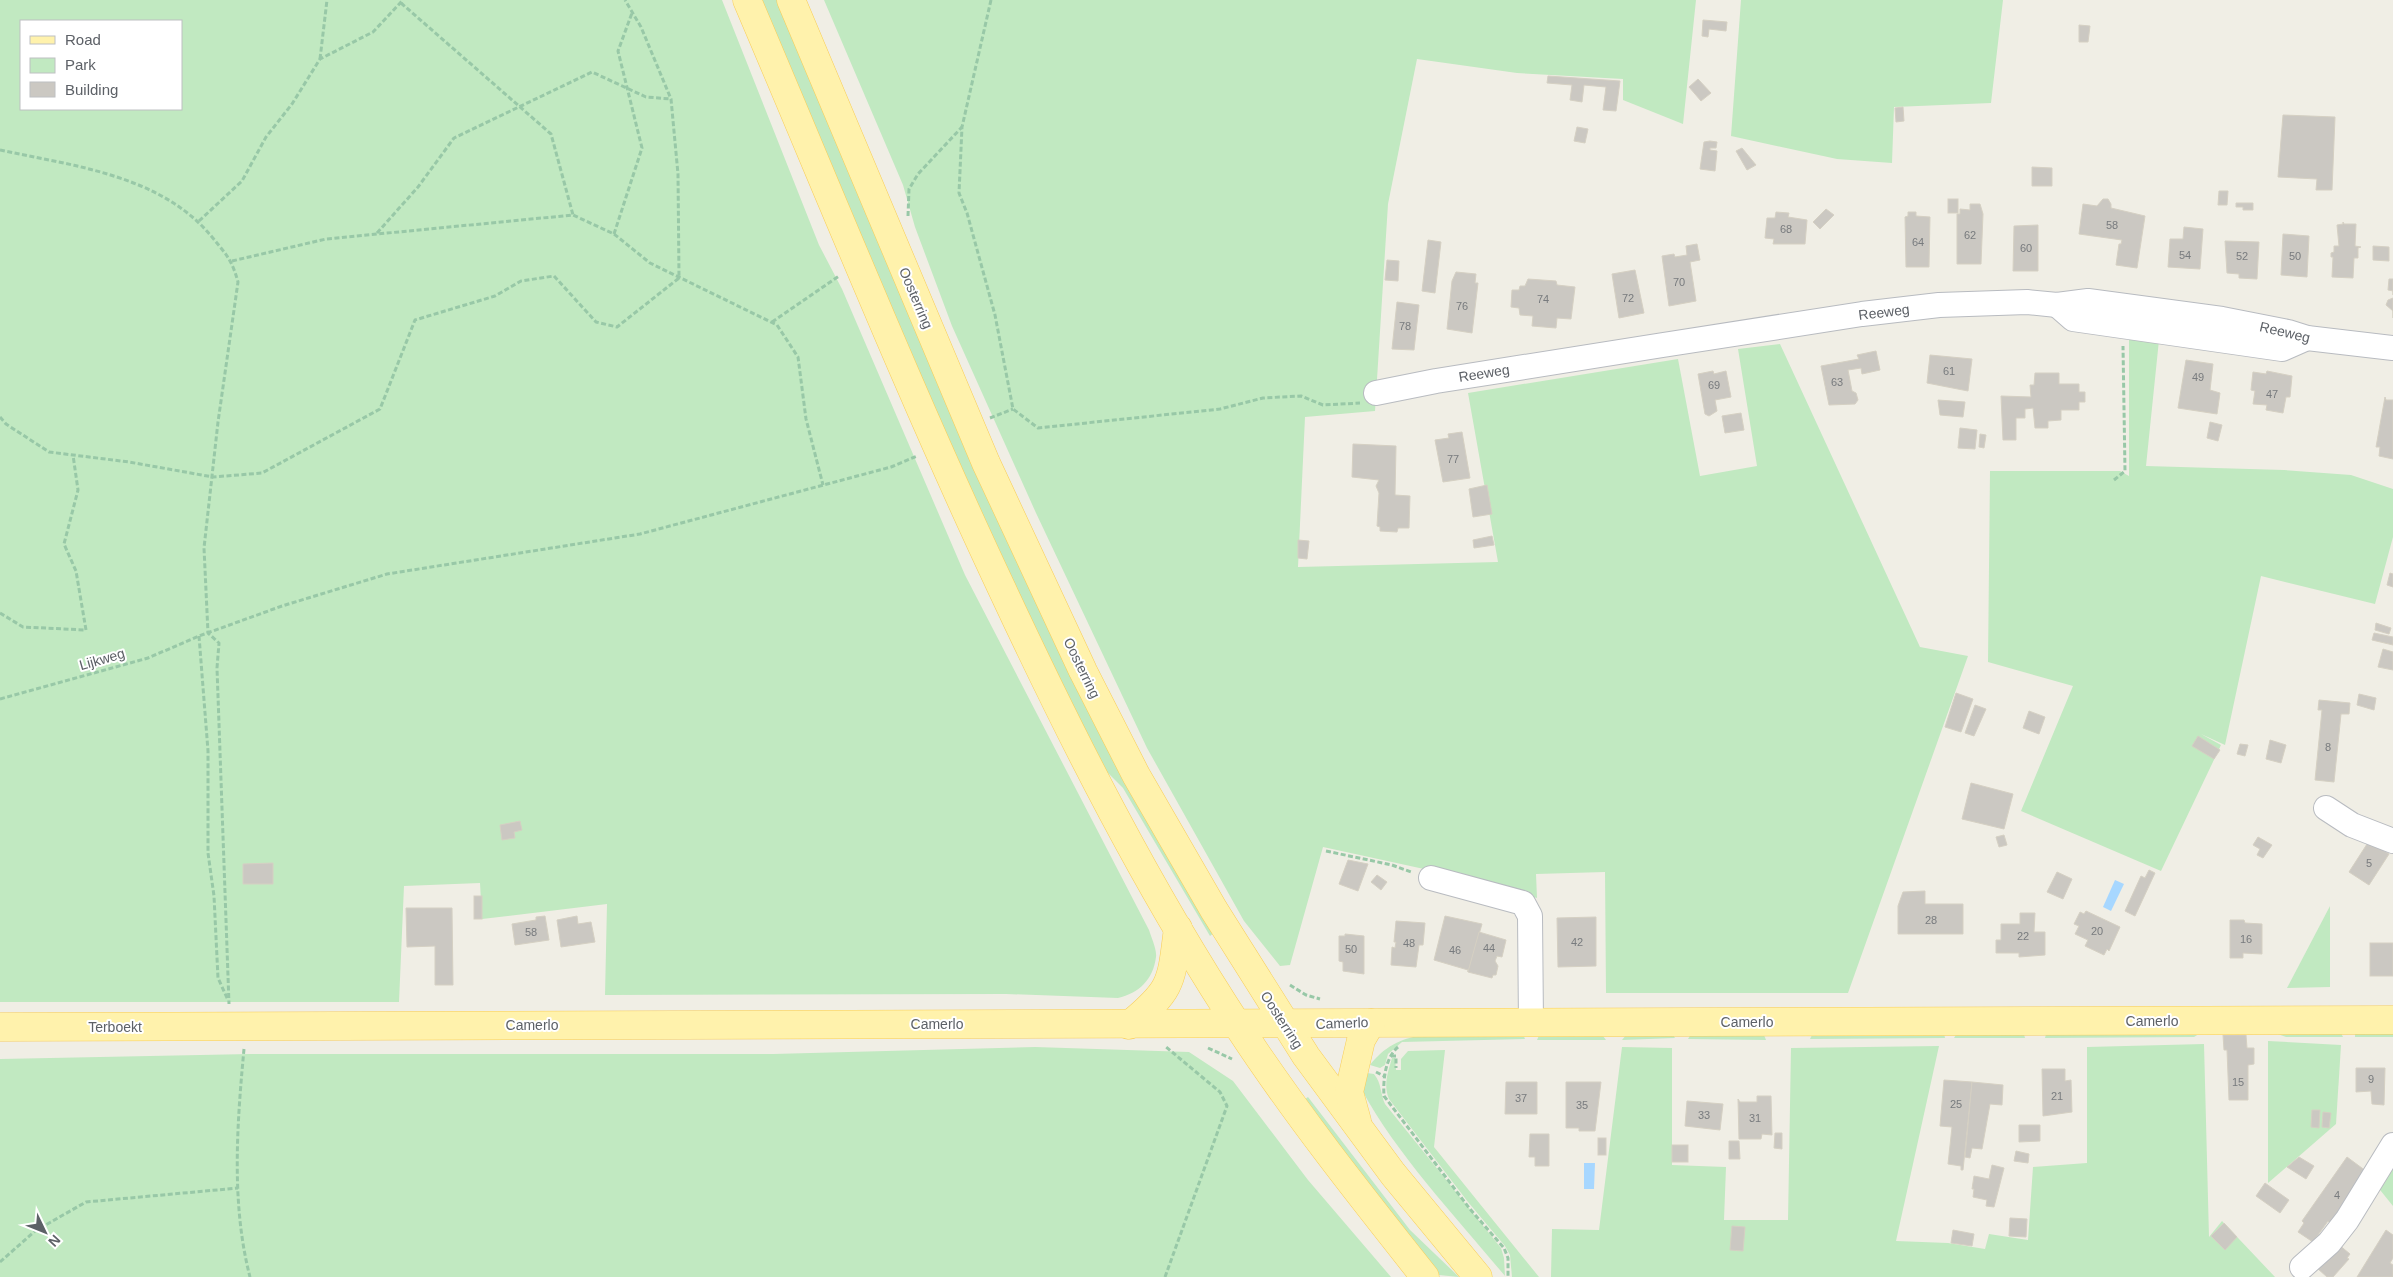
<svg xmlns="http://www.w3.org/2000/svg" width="2393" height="1277" viewBox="0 0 2393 1277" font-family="Arial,sans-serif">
<rect width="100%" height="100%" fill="#f0eee5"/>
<g fill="#c1e9c1" fill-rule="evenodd">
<path d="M 0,0 L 722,0 L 819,245 L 842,289 L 965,575 L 1149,930 C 1151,937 1157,949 1156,957 C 1153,980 1139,993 1118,998 L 1006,994 L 605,995 L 607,904 L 482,919 L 480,883 L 404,886 L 399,1002 L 0,1002 ZM 21,21 L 181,21 L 181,109 L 21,109 Z"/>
<polygon points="761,0 779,0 1215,932 1210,936 1123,788 1099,764 989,539"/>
<polygon points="824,0 1696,0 1683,124 1623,100 1623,79 1517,73 1417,59 1388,204 1375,411 1305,417 1298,567 1498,562 1468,393 1678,359 1700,476 1757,466 1738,349 1780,344 1920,647 1968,656 1848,993 1606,993 1605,872 1536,874 1537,898 1447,874 1323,847 1290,965 1280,966 1244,921 1147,748 1036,513 952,326 915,227 903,185"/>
<polygon points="1741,0 2003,0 1991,103 1894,107 1892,163 1837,159 1731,136"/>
<polygon points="2129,338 2159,340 2146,466 2284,470 2351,475 2393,489 2393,537 2375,604 2261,576 2225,745 2201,734 2221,745 2161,871 2021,811 2073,686 1988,662 1990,471 2120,471 2129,476"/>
<polygon points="2330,906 2330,987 2287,988"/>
<polygon points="2393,1027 2393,1037 2355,1037 2355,1032"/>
<polygon points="2207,1029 2194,1037 2045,1038 2046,1034"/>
<polygon points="2264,1029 2341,1033 2343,1037 2286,1037"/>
<polygon points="1630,1030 1670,1030 1675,1038 1622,1040"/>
<polygon points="1762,1030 1766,1040 1688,1039 1691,1034"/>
<polygon points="1541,1031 1603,1036 1606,1040 1537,1040"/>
<polygon points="1814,1031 1944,1033 1945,1038 1810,1039"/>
<polygon points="1957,1033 2024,1034 2025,1038 1954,1038"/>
<path d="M 1523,1034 L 1525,1039 L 1402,1042 L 1388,1054 L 1385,1065 L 1380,1068 L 1370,1065 C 1384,1047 1400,1039 1422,1035 Z"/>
<polygon points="2268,1041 2341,1045 2336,1124 2268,1183"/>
<polygon points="2204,1044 2209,1237 2222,1221 2275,1277 1551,1277 1552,1229 1599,1230 1622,1047 1672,1048 1672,1165 1726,1167 1724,1220 1788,1220 1791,1048 1939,1046 1896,1241 1948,1243 1985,1249 1989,1234 2028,1240 2033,1167 2087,1163 2087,1047"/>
<polygon points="1035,1047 1189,1052 1233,1081 1308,1180 1391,1277 0,1277 0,1059 250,1054 773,1054"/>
<path d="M 1445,1050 L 1434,1147 L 1539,1277 L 1512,1277 L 1510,1255 L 1505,1246 L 1468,1202 L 1389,1099 C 1383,1085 1388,1072 1392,1058 L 1395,1058 L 1396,1070 L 1401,1070 L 1401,1059 L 1408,1051 Z"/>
<path d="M 1367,1073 L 1374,1074 C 1382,1084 1380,1093 1385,1104 L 1501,1248 L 1504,1258 L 1505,1276 C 1458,1219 1396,1154 1362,1090 Z"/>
<polygon points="1308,1097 1410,1230 1459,1277 1439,1275 1363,1180 1304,1100"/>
<polygon points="2393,1162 2393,1206 2376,1185"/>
</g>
<g fill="#a7d7ff">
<polygon points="2115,880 2124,884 2111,911 2103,907"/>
<polygon points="1584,1163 1595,1163 1594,1189 1584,1189"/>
</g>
<g fill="#cbc8c2" stroke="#d5d0c3">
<polygon points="1703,20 1727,22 1726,31 1709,29 1708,37 1702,36"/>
<polygon points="2079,25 2090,26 2088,42 2079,42"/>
<polygon points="1548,76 1620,81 1616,111 1603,110 1606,87 1584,85 1582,102 1570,100 1572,85 1547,83"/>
<polygon points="1698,79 1711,93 1701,101 1689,87"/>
<polygon points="1903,107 1904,121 1896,122 1895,108"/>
<polygon points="2283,115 2335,117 2332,190 2316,190 2317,179 2278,177"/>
<polygon points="1577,127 1588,129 1585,143 1574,141"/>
<polygon points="1710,141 1717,142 1716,148 1710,148 1710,150 1717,151 1715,171 1700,169 1704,142"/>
<polygon points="1742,148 1756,165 1747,170 1736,151"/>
<polygon points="2032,167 2052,168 2052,186 2032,186"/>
<polygon points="2219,191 2228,191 2227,205 2218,205"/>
<rect x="1948" y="199" width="10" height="14"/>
<polygon points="2103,199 2108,199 2111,204 2111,208 2145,216 2137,268 2116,265 2119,244 2121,244 2122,240 2079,234 2083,204 2097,206"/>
<polygon points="2236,203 2253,203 2253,210 2243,210 2243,207 2236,207"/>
<polygon points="1970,204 1980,204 1983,214 1981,264 1957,264 1957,214 1960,214 1960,209 1970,210"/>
<polygon points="1826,209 1834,215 1820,229 1813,222"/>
<polygon points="1776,212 1789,213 1788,217 1807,220 1805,244 1773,244 1774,239 1765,238 1767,218 1775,218"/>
<polygon points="1908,212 1916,212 1916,216 1930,217 1929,267 1906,267 1905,217 1908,216"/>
<polygon points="2343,222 2344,224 2356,224 2355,246 2361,247 2358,248 2358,258 2354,258 2353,278 2332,277 2333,257 2331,257 2331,253 2334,252 2334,246 2339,246 2337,225 2343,224"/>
<polygon points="2038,225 2038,271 2013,271 2014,226"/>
<polygon points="2184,227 2203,229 2200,269 2168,267 2170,239 2183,239"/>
<polygon points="2283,234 2309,236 2307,277 2281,275"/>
<polygon points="1428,240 1441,242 1435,293 1422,291"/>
<polygon points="2225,241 2259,242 2257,279 2239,278 2239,274 2227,273"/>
<polygon points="1697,244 1700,260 1690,262 1696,301 1669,306 1662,256 1674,254 1675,257 1687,255 1686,246"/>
<polygon points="2373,246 2389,247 2389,261 2373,260"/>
<polygon points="1387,260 1399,261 1398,281 1385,280"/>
<polygon points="1635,270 1644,313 1619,318 1612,274"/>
<polygon points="1456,272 1476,274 1475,283 1478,283 1472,333 1447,329 1452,281"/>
<polygon points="1528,279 1556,281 1557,285 1575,287 1571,319 1557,318 1556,328 1532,326 1533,316 1520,315 1519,308 1511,307 1512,290 1519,290 1520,286 1525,286"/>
<polygon points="2389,279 2393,279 2393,295 2393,291 2388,290"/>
<polygon points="2393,298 2393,318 2393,311 2386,305 2388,300"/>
<polygon points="1397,302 1419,305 1414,350 1392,349"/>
<polygon points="1876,351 1880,370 1862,374 1861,368 1848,370 1852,391 1856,393 1858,400 1855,404 1829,405 1821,366 1859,359 1857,355"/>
<polygon points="1930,355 1972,359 1968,391 1927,383"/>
<polygon points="2186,360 2213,364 2210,390 2220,393 2217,414 2178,408"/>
<polygon points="1713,371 1714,374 1726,371 1731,397 1715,400 1717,411 1709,416 1705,414 1698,374"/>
<polygon points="2267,371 2292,376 2290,397 2286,397 2283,413 2266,410 2267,405 2253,404 2255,391 2251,390 2253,372 2266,374"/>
<polygon points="2035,373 2059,373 2059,384 2079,384 2079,392 2085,392 2085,402 2079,402 2079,410 2061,410 2061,420 2048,421 2048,428 2035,428 2033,408 2025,409 2025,418 2016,418 2016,440 2003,440 2001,396 2031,397 2030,385 2034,385"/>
<polygon points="2385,397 2386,400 2393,400 2393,459 2379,456 2380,447 2376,447"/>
<polygon points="1938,400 1965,402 1963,417 1940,415"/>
<polygon points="1741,413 1744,430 1725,433 1722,416"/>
<polygon points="2210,422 2222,425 2218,441 2207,438"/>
<polygon points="1960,428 1977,430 1975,449 1958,448"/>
<polygon points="1462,432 1470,478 1443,482 1435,440 1449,438 1448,434"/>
<polygon points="1980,434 1986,435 1984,448 1979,447"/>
<polygon points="1353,444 1396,446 1395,495 1410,496 1409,528 1398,528 1397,532 1380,531 1380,527 1377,526 1379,493 1376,486 1379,480 1352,477"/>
<polygon points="1487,485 1492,514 1473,517 1469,489"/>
<polygon points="1492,536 1494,545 1474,548 1473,540"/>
<polygon points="1298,540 1309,541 1307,559 1298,558"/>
<polygon points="2390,573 2393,574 2393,587 2387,585"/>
<polygon points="2376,623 2391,628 2389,634 2375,630"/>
<polygon points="2374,633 2393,637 2393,645 2372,640"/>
<polygon points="2383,649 2393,652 2393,670 2378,667"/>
<polygon points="1956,693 1973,699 1961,732 1945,727"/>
<polygon points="2359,694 2376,698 2374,710 2357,705"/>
<polygon points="2319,700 2350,703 2349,714 2341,714 2334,782 2315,780 2322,710 2318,710"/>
<polygon points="1975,705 1986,709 1974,736 1965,733"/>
<polygon points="2029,711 2045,717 2039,734 2023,728"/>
<polygon points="2198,736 2220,750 2214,759 2192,746"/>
<polygon points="2270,740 2286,745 2281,763 2266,759"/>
<polygon points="2240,744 2248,745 2245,756 2237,754"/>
<polygon points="1971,783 2013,794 2004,829 1962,819"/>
<polygon points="520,821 522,830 514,832 515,838 502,840 500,825"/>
<polygon points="2004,835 2007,845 1999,847 1996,837"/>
<polygon points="2258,837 2272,845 2263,858 2257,855 2260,849 2253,845"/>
<polygon points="2369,841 2389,854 2369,885 2349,872"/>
<polygon points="1348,860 1368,864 1358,891 1339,884"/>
<polygon points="273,863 273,884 243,884 243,864"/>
<polygon points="2149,870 2155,873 2135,916 2125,911 2141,876 2145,878"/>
<polygon points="2057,872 2072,879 2063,899 2047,892"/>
<polygon points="1377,875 1387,882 1381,890 1371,882"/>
<polygon points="1925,891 1925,904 1963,904 1963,934 1898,934 1898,906 1903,892"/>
<rect x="474" y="896" width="8" height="23"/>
<polygon points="406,908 452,908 453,985 435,985 435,946 407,947"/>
<polygon points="2086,911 2120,927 2109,951 2107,949 2104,955 2085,946 2088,940 2075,934 2079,926 2074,924 2080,912 2084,914"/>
<polygon points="2020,913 2035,913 2034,932 2045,932 2045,955 2019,957 2019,953 1996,953 1996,940 2001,940 2001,924 2020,924"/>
<polygon points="545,916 549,940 515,945 512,924 536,920 536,917"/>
<polygon points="577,916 578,924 591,922 595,942 561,947 557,920"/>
<polygon points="1445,916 1482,924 1468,972 1468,970 1434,960"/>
<polygon points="1596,917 1596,966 1558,967 1557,918"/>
<polygon points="2230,920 2244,920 2245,923 2262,924 2262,954 2243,953 2243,958 2230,958"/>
<polygon points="1396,921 1425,923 1423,945 1419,945 1416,967 1391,965 1392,947 1395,948 1396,942 1394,942"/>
<polygon points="1479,932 1506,940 1502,957 1497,956 1495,961 1498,966 1496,975 1493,975 1492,978 1468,972"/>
<polygon points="1345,934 1364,936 1364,974 1343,971 1343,962 1339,961 1339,936 1345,936"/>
<rect x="2370" y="943" width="23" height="33"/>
<polygon points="2223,1035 2246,1035 2247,1048 2254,1048 2254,1064 2248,1065 2248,1100 2229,1100 2227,1050 2224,1050"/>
<polygon points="2356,1068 2385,1068 2384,1105 2372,1104 2371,1091 2356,1092"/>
<polygon points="2042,1069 2065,1069 2065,1081 2071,1080 2072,1112 2043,1116"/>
<polygon points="1944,1080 1972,1082 1963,1170 1961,1170 1961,1166 1948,1164 1952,1127 1940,1126"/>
<polygon points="1506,1082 1537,1082 1537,1114 1505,1114"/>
<polygon points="1566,1082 1601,1082 1595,1131 1579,1131 1579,1128 1566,1128"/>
<polygon points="1972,1082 2003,1085 2002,1105 1990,1104 1982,1149 1972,1148 1970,1158 1965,1157"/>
<polygon points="1757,1096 1771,1096 1772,1135 1762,1134 1761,1139 1739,1139 1738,1099 1740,1102 1757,1102"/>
<polygon points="1687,1101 1723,1104 1720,1130 1685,1126"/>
<polygon points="2312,1110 2320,1110 2319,1128 2311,1127"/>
<polygon points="2323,1112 2331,1113 2329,1128 2322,1127"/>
<polygon points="2019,1125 2040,1125 2040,1141 2019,1142"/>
<polygon points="1775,1133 1782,1133 1782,1149 1774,1148"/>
<polygon points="1530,1134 1549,1134 1549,1166 1535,1166 1535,1157 1529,1157"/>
<rect x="1598" y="1138" width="8" height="17"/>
<polygon points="1729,1141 1739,1141 1740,1159 1729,1159"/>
<rect x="1672" y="1145" width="16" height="17"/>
<polygon points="2016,1151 2029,1154 2028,1163 2014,1161"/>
<polygon points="2299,1157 2314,1166 2306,1179 2287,1167"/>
<polygon points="2347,1157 2370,1174 2335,1227 2328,1221 2313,1242 2298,1232 2304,1223 2302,1221"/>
<polygon points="1992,1165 2004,1168 1994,1207 1986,1206 1987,1200 1973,1197 1974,1189 1972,1189 1974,1176 1989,1179"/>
<polygon points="2265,1183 2289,1200 2280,1213 2256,1196"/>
<polygon points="2010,1218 2027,1219 2026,1237 2009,1236"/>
<polygon points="2224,1223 2237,1237 2225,1250 2211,1236"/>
<polygon points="1732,1226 1745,1227 1743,1251 1730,1250"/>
<polygon points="1953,1230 1974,1234 1972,1246 1951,1243"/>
<polygon points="2386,1230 2393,1235 2393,1258 2390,1263 2393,1265 2393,1277 2357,1277"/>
<polygon points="2338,1244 2350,1254 2347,1258 2349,1259 2333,1277 2327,1277 2317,1268"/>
</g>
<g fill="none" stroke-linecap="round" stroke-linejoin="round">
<g stroke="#b8bbc0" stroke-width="26">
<g id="minor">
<polyline points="2057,305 2073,319 2282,349 2307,338"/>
<polyline points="1376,393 1436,381 1663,345 1862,314 1939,305 2027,302 2057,305 2088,301 2222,319 2288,332 2307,338 2393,348"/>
<polyline points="2326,808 2352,825 2393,841"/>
<polyline points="1431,878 1523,903 1530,916 1531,1023"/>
<polyline points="2302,1267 2329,1243 2347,1220 2393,1145"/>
</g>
</g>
<g stroke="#f9cd56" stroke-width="29">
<g id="major">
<path d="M 747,0 C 831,197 911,396 1002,589 C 1072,739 1147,887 1238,1026 C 1295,1113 1360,1195 1425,1277"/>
<polyline points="791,0 986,463 1083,671 1136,775 1214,910 1306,1056 1393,1174 1478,1277"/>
<path d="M 1129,1025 C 1173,989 1171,983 1178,928"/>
<polyline points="0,1027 2393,1020"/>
<polyline points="1357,1121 1349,1092 1361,1040 1371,1023"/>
</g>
</g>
<g stroke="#98c8a7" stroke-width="3" stroke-dasharray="5 2.5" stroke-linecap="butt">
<polyline points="991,0 962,127 959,193 967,213 995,315 1013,409 1038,428 1220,409 1263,398 1301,396 1323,405 1360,403"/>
<polyline points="401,3 551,134 573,215"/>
<polyline points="320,59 327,0"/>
<path d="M 0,150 C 74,166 161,175 212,237 C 226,254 232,260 238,282 L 218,422 L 204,548 L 208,633 L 219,643 L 217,668 L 229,1004"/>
<polyline points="908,216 909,189 918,174 962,127"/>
<polyline points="199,221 242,181 266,137 292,104 320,59 373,32 403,0"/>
<polyline points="377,233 418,187 454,138 592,72 646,97 671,99"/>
<polyline points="614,234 642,148 618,51 632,13"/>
<polyline points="232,261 326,239 573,215 614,234 650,263 777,325 798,357 806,419 823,485"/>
<polyline points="772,322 839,276"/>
<polyline points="0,417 6,424 49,452 129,462 213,477 262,473 380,409 415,320 495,296 521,281 554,276 596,322 617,327 679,278 678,174 671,99 641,27 625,0"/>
<polyline points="990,418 1013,409"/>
<polyline points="2114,480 2125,471 2123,346"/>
<polyline points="0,613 23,627 86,630 76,571 64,544 78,490 73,455"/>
<polyline points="199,636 208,751 208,853 214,896 218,978 228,1000"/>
<polyline points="0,699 148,658 199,636 282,606 387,574 640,534 891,467 917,456"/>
<polyline points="1326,851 1392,865 1411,872"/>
<polyline points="1290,985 1306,995 1320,999"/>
<path d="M 1398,1047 C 1385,1058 1383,1080 1384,1096 L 1470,1209 L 1504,1248 L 1508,1258 L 1508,1277"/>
<polyline points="1208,1048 1232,1059"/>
<path d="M 244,1049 C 237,1124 231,1204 250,1277"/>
<polyline points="1391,1056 1396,1056 1396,1068"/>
<polyline points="1376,1072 1384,1076"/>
<polyline points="0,1262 35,1231 86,1202 238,1188"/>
<polyline points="1165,1277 1227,1106 1220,1092 1166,1047"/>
</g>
<use href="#minor" stroke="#fff" stroke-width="24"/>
<use href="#major" stroke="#fff2ac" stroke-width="28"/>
</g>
<g text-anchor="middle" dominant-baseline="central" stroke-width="4" stroke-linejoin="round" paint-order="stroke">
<g font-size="11" fill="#787b7e">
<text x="2112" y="225">58</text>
<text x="1786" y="229">68</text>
<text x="1970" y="235">62</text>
<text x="1918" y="242">64</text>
<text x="2026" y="248">60</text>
<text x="2185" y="255">54</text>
<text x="2242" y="256">52</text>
<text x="2295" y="256">50</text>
<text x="1679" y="282">70</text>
<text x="1628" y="298">72</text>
<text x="1543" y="299">74</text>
<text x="1462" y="306">76</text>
<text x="1405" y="326">78</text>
<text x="1949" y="371">61</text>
<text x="2198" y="377">49</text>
<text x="1837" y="382">63</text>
<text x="1714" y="385">69</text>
<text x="2272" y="394">47</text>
<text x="1453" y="459">77</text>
<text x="2328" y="747">8</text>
<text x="2369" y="863">5</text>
<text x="1931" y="920">28</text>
<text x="2097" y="931">20</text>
<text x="531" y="932">58</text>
<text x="2023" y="936">22</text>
<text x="2246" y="939">16</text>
<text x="1577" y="942">42</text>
<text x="1409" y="943">48</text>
<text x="1489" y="948">44</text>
<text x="1351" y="949">50</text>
<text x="1455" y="950">46</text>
<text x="2371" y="1079">9</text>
<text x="2238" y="1082">15</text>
<text x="2057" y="1096">21</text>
<text x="1521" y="1098">37</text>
<text x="1956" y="1104">25</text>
<text x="1582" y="1105">35</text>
<text x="1704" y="1115">33</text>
<text x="1755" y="1118">31</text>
<text x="2337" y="1195">4</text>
</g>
<g font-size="14" fill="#5d6167" stroke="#fff">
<text transform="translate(916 298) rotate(67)">Oosterring</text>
<text transform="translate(1884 312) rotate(-7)">Reeweg</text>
<text transform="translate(2285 332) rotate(13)">Reeweg</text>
<text transform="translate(1484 373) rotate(-9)">Reeweg</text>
<text transform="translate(102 659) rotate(-16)">Lijkweg</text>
<text transform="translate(1082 668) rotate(64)">Oosterring</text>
<text transform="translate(1282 1020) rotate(57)">Oosterring</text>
<text x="2152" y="1021">Camerlo</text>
<text x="1747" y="1022">Camerlo</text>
<text transform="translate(1342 1023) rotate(-2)">Camerlo</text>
<text x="937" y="1024">Camerlo</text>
<text x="532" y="1025">Camerlo</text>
<text x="115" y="1027">Terboekt</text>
</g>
</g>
<rect x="20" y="20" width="162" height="90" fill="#ffffff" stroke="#bec0c2"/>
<rect x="30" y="36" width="25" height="8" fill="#fff2ac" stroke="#bec0c2"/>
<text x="65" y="45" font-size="15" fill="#5d6167">Road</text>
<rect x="30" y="58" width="25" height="15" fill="#c1e9c1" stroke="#bec0c2"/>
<text x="65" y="70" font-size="15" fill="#5d6167">Park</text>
<rect x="30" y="82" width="25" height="15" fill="#cbc8c2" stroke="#bec0c2"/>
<text x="65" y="95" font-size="15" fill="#5d6167">Building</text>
<g transform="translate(45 1232) rotate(133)" stroke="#ffffff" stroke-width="4" paint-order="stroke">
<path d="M0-4L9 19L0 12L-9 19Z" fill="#5d6167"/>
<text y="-8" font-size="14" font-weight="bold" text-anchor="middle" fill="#5d6167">N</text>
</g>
</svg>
